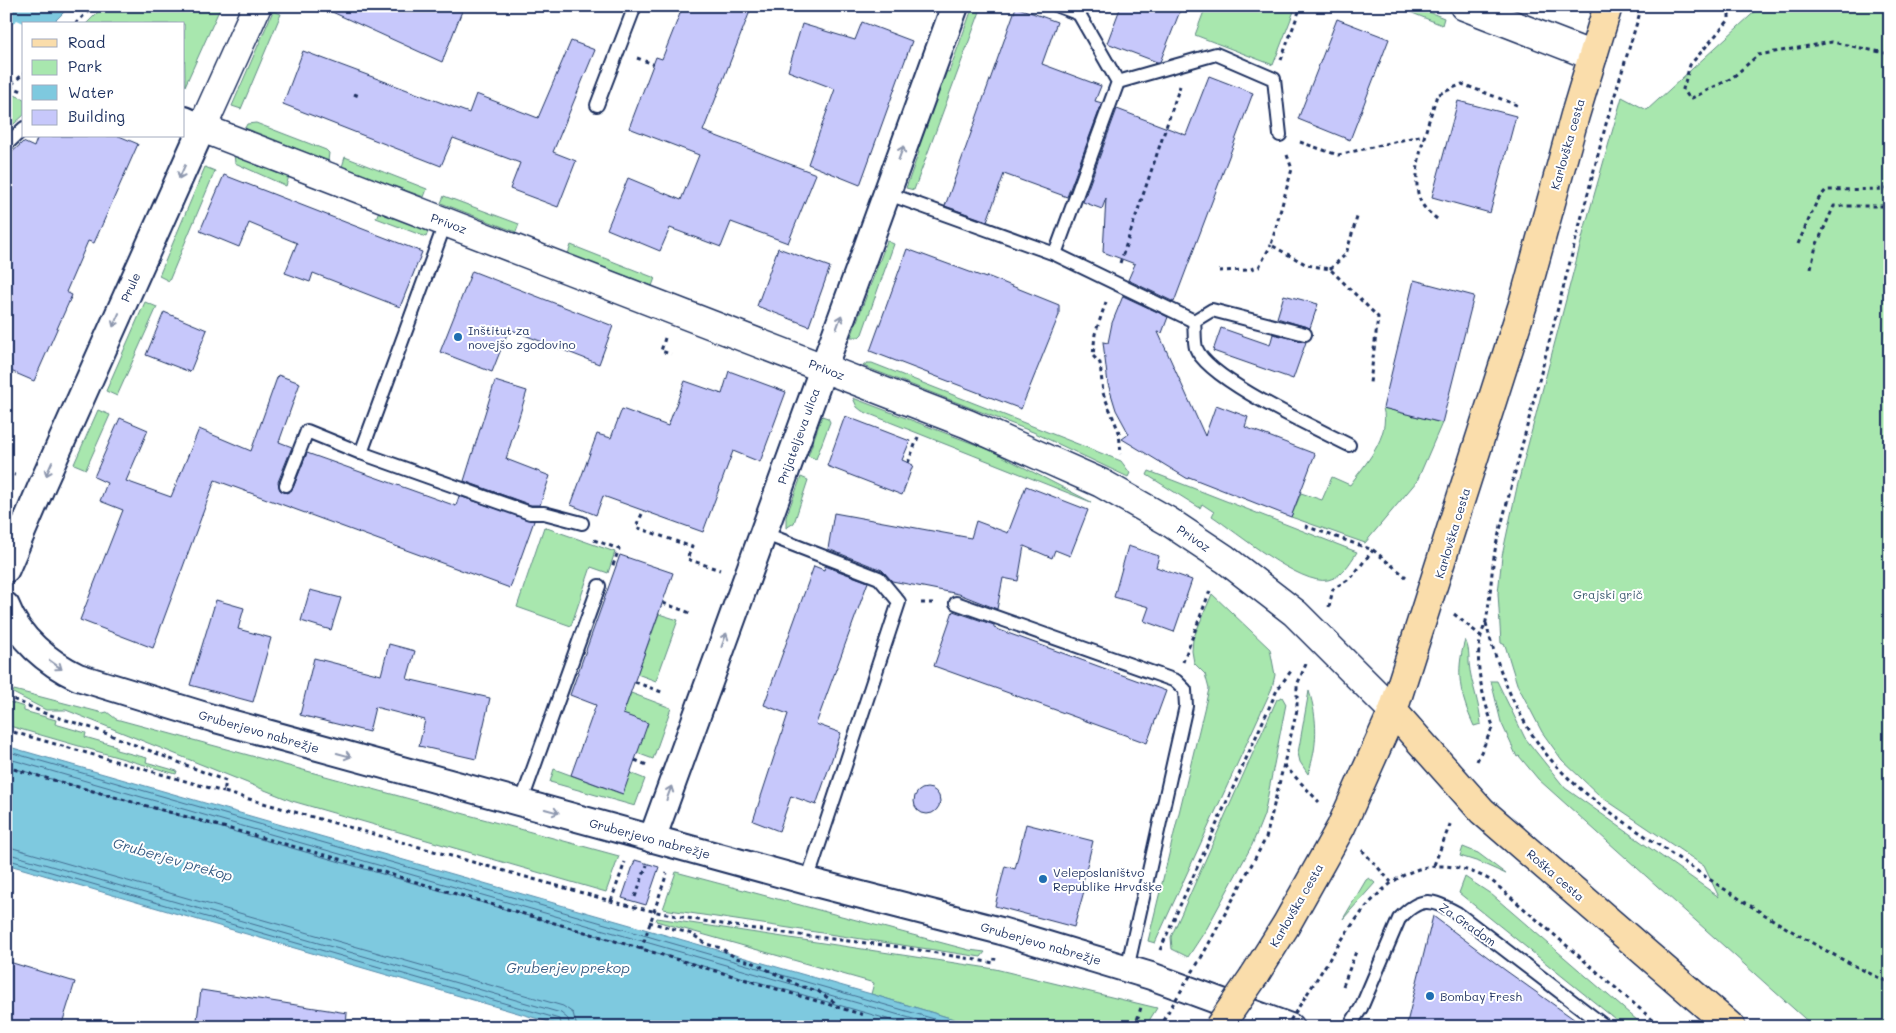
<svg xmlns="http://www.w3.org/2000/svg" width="1896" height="1033" viewBox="0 0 1896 1033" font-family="Mali,sans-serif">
<rect width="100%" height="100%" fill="#fff"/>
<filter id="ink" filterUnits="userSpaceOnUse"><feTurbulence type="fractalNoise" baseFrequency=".02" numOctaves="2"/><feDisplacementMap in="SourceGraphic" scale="10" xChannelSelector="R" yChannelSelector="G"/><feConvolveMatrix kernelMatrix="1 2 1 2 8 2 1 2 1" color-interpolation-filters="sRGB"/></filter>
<g filter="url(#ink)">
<g fill="#a8e7ae" stroke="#628b86">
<polygon points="104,6 221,6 185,86 184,24 86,24"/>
<polygon points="973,6 982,6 914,190 906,188 919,152 913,149 942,70 949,72"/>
<polygon points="1206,6 1296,6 1273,65 1195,35"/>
<polygon points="1395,6 1414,6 1444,18 1442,25"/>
<polygon points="1761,6 1890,6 1890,1027 1814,1027 1538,779 1519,756 1517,757 1501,722 1491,681 1497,681 1525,738 1565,788 1719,897 1704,866 1600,796 1562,760 1542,732 1517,684 1505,645 1501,643 1498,593 1502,556 1517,487 1585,227 1622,97 1647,110"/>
<polygon points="273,11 281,14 241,109 232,106"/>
<polygon points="12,94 24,99 24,115 6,131 6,100"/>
<polygon points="256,123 326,150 329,153 328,161 245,128 247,124"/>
<polygon points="234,154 289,176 286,186 235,163"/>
<polygon points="345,157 427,189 424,197 342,167"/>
<polygon points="205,167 215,171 169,281 159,276"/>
<polygon points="444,196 519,224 516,232 441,203"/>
<polygon points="379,211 429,229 426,237 376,218"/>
<polygon points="887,241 894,244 862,334 859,337 851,337"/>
<polygon points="571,245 655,278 652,286 568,254"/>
<polygon points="145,302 157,307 117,396 106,391"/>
<polygon points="867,363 872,363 1121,461 1130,473 1128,477 1033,432 863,366"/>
<polygon points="853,398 990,450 1091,502 862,411 857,407"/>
<path d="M 1383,408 L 1442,423 L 1417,481 L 1365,543 L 1291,517 L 1301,493 L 1322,500 L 1332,477 L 1350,485 C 1365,464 1391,437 1383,408 Z"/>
<polygon points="98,410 110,415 86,469 74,464"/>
<polygon points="822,416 828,418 830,422 816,459 808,456"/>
<path d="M 1149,471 L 1357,552 C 1350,563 1342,577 1328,580 C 1301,586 1236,532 1212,516 L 1214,512 L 1202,504 L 1200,508 L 1147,475 Z"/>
<polygon points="801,477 808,480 794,523 786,528 786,517"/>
<polygon points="544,527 615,552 608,573 591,567 571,626 517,607"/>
<polygon points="1212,594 1270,649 1275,675 1272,688 1155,943 1148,941 1209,689 1205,674 1194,663 1192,651 1193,639"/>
<polygon points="659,614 678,620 656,681 637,674"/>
<path d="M 1465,640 C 1469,647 1469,655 1469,663 C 1471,684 1480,704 1481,724 L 1474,726 C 1460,695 1455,673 1465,640 Z"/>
<polygon points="14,690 103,713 107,712 116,719 619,856 606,892 292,801 66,710 46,710 13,693"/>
<path d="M 1309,691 C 1318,719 1318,746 1308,774 L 1300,762 L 1298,753 Z"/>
<polygon points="631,693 671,708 653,759 637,753 623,714"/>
<polygon points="1282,697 1286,704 1264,815 1252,845 1207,928 1188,957 1172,949 1171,937 1277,699"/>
<polygon points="6,701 24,707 24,711 56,720 55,724 86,733 85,737 116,746 116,750 147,758 146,762 177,771 176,774 6,725"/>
<polygon points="554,769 622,794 630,773 645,779 635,806 550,782"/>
<polygon points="1463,847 1478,853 1506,874 1479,862 1460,856"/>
<polygon points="676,872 969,950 985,952 981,957 663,909"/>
<polygon points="1465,877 1491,894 1645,1027 1625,1027 1459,893"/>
<polygon points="1369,878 1375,883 1343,919 1366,880"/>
<polygon points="657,918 995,969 1157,1008 1145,1027 980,1027 871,994 874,983 656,921"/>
</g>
<g fill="#7ec9df" stroke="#568bab">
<polygon points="6,6 70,6 52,24 24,24 6,69"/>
<polygon points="6,746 871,994 980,1027 566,1027 6,864"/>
</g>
<polygon fill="#fff" points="17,20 26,24 24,24 24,55 6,71 6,30"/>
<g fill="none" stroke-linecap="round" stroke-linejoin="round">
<g stroke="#436d92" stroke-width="1">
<polyline points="6,751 962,1027"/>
<polyline points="6,758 941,1027"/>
<polyline points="6,766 915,1027"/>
<polyline points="6,846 563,1006 573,1013 577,1027"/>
<polyline points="6,853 561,1013 568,1019 570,1027"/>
<polyline points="6,859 559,1019 563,1027"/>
</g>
<polyline stroke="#395d85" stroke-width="1" stroke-dasharray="6 5" stroke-linecap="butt" points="6,14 15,6"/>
</g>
<g fill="#c7c8fb" stroke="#1b2f5e">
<polygon points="319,6 464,6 442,62"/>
<polygon points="683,6 752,6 703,131 816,174 788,243 731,222 721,247 670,228 660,251 607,229 628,178 681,200 699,155 629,128 656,57 662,59"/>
<polygon points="1121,6 1182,6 1160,62 1157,62 1107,43"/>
<polygon points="1016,7 1057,22 1042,64 1101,86 1095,101 1102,103 1067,197 1004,174 987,221 945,206"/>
<polygon points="1337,19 1389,39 1350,140 1298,119"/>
<polygon points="862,22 912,41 860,185 808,164 835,89 788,71 802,24 855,40"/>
<polygon points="571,41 595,50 553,152 576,161 558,207 510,189 520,163 453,138 441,166 283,104 303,51 469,113 476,94 538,118"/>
<polygon points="1209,76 1253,93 1174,302 1128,280 1135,264 1103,252 1106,198 1102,209 1083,202 1117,109 1186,135"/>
<polygon points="1458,101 1516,116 1490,213 1432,197"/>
<polygon points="38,136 119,136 138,144 94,243 88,241 66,292 72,295 34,381 6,369 6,158 23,142 34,147"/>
<polygon points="224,175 422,252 400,307 313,273 310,282 285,273 297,243 249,223 239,247 200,231"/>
<polygon points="778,248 830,267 809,326 757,306"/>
<polygon points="907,249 986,278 987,276 1059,305 1059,315 1021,409 870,351"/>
<polygon points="472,271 613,326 599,364 509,329 492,372 440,352"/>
<polygon points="1414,280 1474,296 1442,423 1383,408"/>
<polygon points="1284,295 1318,304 1310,328 1277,318"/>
<polygon points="1123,296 1168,317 1162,333 1158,332 1205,436 1216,405 1248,417 1245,427 1315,454 1291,517 1189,477 1188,479 1122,439 1129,434 1116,410 1108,384 1103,342 1108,343 1112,323"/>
<polygon points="164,312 207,330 190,372 146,355"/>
<polygon points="1221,328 1270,345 1273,334 1306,342 1293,379 1213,351"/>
<polygon points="729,371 786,392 760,462 733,451 703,532 603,496 596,515 571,505 597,434 611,438 622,409 668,426 685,381 722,394"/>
<polygon points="278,375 300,383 279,442 292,447 278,482 280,490 287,493 293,488 307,453 456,506 459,496 534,521 510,588 215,480 153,648 80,620 123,510 100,501 107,483 94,477 120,418 148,430 126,481 171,497 199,429 251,451"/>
<polygon points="495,381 527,391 506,459 550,476 540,505 531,505 464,481"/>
<polygon points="845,416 910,441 902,460 913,465 902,495 827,466"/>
<polygon points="1026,486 1088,510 1070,556 1055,550 1052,558 1024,546 1018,581 1003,578 997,609 959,594 892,581 882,570 828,549 834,513 971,538 976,521 1008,533"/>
<polygon points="1128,546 1159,556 1156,567 1192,580 1174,632 1144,621 1149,607 1114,597"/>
<polygon points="620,555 673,573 623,714 648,723 623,794 571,775 596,705 570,695"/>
<polygon points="814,566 824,570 825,566 868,582 816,724 841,733 816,805 791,796 779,831 753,821 788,714 764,705"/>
<polygon points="310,590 341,598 331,630 301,621"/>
<polygon points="216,600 244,608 238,629 271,638 253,702 190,685"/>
<polygon points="953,611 994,625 994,628 1166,691 1147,743 934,666"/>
<polygon points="389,644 415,651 407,679 490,698 476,759 419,746 425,720 375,707 369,732 300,715 314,658 381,675"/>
<circle cx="927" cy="801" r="13"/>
<polygon points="1026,824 1093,841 1081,890 1084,891 1074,927 995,906 1005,866 1015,869"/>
<polygon points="635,860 659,867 646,905 622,898"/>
<polygon points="1433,916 1505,970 1585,1027 1406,1027"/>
<polygon points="6,961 75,982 61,1027 6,1027"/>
<polygon points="201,990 347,1013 346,1027 196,1027"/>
</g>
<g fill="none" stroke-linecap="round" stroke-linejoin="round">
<g stroke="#1b2f5e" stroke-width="16">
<g id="lane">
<polyline points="1118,82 1216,54 1274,79 1280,135"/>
<polyline points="597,105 635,6"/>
<polyline points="6,145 24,128"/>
<path d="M 886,193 L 1055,254 L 1194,321 C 1195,329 1194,341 1196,348 C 1208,380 1316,428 1349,445"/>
<polyline points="1055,254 1118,82 1079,14 1058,6"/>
<polyline points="1194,321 1212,310 1305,334"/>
<polyline points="361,453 446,221"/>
<polyline points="286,485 307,431 361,453 530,513 544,513 582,523"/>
<polyline points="763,533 879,578 899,602 807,881"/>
<polyline points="956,603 1176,681 1185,690 1186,706 1127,969"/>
<polyline points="521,803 599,586"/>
<path d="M 1349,1027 L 1361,1008 L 1399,919 C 1420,896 1431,899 1457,913 L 1606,1027"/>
</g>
</g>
<g stroke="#1b2f5e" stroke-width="30">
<g id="street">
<polyline points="6,569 43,483 202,128 184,120"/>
<path d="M 6,606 C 18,638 48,663 78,677 L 212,718 L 807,881 L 1001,931 L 1151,976 L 1290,1027"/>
<polyline points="652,839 955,6"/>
</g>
</g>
<g stroke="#1b2f5e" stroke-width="31">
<g id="secondary">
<polyline points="257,6 202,128 968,424 1101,483 1168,521 1225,559 1295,613 1393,711"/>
<polyline points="1464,6 1593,56"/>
</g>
</g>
<g stroke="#1b2f5e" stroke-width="31">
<g id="primary">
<polyline points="1393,711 1482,811 1731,1027"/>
<polyline points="1254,976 1286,925 1341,827 1393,711 1523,304 1575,115 1608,6"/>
</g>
</g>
<g stroke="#1b2f5e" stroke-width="3" stroke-dasharray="4 4" stroke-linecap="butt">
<polyline points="1729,6 1729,20 1690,65 1683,89 1690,99 1732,78 1758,55 1832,42 1890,54"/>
<polyline points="75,24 94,6"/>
<polyline points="637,58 653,64"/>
<polyline points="1281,60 1301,6"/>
<polyline points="10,86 24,92"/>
<polyline points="6,90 24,73"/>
<polyline points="354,94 359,96"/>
<polyline points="1300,142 1338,155 1424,135"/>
<polyline points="1287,155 1292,169 1271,245 1307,265 1330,269 1378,317 1370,383"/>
<path d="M 1437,219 C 1431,214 1425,210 1421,202 C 1408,176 1429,122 1437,95 L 1462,84 L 1517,105"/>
<polyline points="1798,244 1817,201 1826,190 1890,189"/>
<polyline points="1120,263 1180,86"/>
<polyline points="1811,268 1816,246 1834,206 1890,206"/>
<polyline points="1330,269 1346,254 1358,214"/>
<polyline points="1219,271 1247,270 1259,267 1271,245"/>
<polyline points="1106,302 1095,334 1093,356 1100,363 1103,393 1119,432 1121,454"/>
<polyline points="665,338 661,351 671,354"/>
<polyline points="908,463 918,437"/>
<polyline points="6,473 15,475"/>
<polyline points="642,514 636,527 692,547 687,559 720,570"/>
<polyline points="1305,526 1373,550 1406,577"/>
<polyline points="594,540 619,549 612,568"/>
<polyline points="663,603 693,614"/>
<polyline points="921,603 935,603"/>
<polyline points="1329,607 1333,589 1351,578 1373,550"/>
<polyline points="1454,614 1481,636"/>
<path d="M 1486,623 C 1497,667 1515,713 1543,750 C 1575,792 1622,820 1666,850 C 1738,899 1810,946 1890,983"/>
<polyline points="1183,662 1211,588"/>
<polyline points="635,682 664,693"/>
<polyline points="6,692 9,683"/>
<path d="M 6,696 L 44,713 L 95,729 L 226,781 L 224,792 L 611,901 C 694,923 781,933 866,943 C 909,947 951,956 994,963 L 995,958"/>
<polyline points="6,730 224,792"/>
<polyline points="635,760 649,766"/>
<path d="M 1477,761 L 1493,726 C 1483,698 1474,666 1481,636 C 1482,631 1485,626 1486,621 C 1491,596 1491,570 1496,545 L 1606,124 L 1642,6"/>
<polyline points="1284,765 1319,802"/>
<polyline points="6,767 339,859 864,1015"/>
<polyline points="1362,850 1391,882"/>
<polyline points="1434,865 1451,822"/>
<polyline points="635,897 647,865"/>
<polyline points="611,901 625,862"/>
<polyline points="649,922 692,934 706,944 721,948 736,958 754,963 800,986 818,991 834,1002 837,1007"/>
<polyline points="641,950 667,873"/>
<polyline points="1160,950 1277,690 1291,671"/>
<polyline points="1201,958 1266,838 1297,710 1297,685 1306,664"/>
<polyline points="1343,986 1357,949"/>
<path d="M 1307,994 C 1352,927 1395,828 1492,881 L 1661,1027"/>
<polyline points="1135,1027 1142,1004"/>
</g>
<use href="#lane" stroke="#fff" stroke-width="12"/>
<use href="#street" stroke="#fff" stroke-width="26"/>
<use href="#secondary" stroke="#fff" stroke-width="28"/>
<use href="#primary" stroke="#faddab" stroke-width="28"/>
<g stroke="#1b2f5e" stroke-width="31" stroke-linecap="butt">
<polyline id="primary-bridge" points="1219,1027 1254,976"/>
</g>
<g stroke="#1b2f5e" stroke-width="3" stroke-dasharray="4 4" stroke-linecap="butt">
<polyline points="1159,1027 1201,958"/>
<polyline points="1286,1027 1307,994"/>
</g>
<use href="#primary-bridge" stroke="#faddab" stroke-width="28"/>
</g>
<defs><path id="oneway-shaft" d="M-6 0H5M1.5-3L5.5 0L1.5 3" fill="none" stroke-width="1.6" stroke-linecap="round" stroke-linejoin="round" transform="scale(1.25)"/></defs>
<g stroke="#8d97ae">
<use href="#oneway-shaft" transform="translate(901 153) rotate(-70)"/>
<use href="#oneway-shaft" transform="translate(182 172) rotate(114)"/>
<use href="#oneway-shaft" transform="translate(116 320) rotate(114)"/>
<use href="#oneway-shaft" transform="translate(839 322) rotate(-70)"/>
<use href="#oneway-shaft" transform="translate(49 469) rotate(114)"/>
<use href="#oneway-shaft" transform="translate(724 640) rotate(-70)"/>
<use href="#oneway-shaft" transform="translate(56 665) rotate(36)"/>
<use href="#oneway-shaft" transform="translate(344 755) rotate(15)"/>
<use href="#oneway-shaft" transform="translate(669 793) rotate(-70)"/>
<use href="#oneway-shaft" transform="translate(552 811) rotate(15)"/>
</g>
</g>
<g fill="#1f6fb2" stroke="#fff" stroke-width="2">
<circle cx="458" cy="337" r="5"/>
<circle cx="1043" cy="879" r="5"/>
<circle cx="1430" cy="996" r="5"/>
</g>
<g text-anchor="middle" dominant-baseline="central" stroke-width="4" stroke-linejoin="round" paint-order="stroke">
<g font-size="12" fill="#1b2f5e" stroke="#fff">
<text transform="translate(1567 144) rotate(-74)">Karlovška cesta</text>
<text transform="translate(449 223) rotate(20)">Privoz</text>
<text transform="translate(130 287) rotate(-66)">Prule</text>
<text transform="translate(827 369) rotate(21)">Privoz</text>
<text transform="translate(798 436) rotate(-70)">Prijateljeva ulica</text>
<text transform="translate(1452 533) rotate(-73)">Karlovška cesta</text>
<text transform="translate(1194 538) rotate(34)">Privoz</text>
<text transform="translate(259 731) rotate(16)">Gruberjevo nabrežje</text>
<text transform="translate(650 838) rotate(15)">Gruberjevo nabrežje</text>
<text transform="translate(1556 875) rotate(41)">Roška cesta</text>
<text transform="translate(1296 905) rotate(-60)">Karlovška cesta</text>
<text transform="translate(1468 924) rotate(35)">Za Gradom</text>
<text transform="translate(1041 943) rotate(16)">Gruberjevo nabrežje</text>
</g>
<g font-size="12" fill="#1b2f5e" stroke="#fff" text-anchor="start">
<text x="468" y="330">Inštitut za<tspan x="468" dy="14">novejšo zgodovino</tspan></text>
<text x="1053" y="872">Veleposlaništvo<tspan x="1053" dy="14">Republike Hrvaške</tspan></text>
<text x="1440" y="996">Bombay Fresh</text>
</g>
<g font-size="12" fill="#3e5d72" stroke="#fff">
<text x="1608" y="594">Grajski grič</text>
</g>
<g font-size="14" font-style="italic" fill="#395d85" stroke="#fff">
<text transform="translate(173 859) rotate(16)">Gruberjev prekop</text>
<text x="568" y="967">Gruberjev prekop</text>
</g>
</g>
<rect width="1896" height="1033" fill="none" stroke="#fff" stroke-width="25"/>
<rect x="12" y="12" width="1871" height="1008" fill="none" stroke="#1b2f5e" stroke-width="2" filter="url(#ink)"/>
<rect x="22" y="22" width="162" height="115" fill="#ffffff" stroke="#a4acbf"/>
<rect x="32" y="39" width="25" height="8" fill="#faddab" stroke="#a4acbf"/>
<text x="68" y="48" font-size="15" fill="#1b2f5e">Road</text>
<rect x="32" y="60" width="25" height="15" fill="#a8e7ae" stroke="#a4acbf"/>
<text x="68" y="72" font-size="15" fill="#1b2f5e">Park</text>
<rect x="32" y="85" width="25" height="15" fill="#7ec9df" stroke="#a4acbf"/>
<text x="68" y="98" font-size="15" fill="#1b2f5e">Water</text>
<rect x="32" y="110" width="25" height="15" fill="#c7c8fb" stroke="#a4acbf"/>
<text x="68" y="122" font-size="15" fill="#1b2f5e">Building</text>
</svg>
